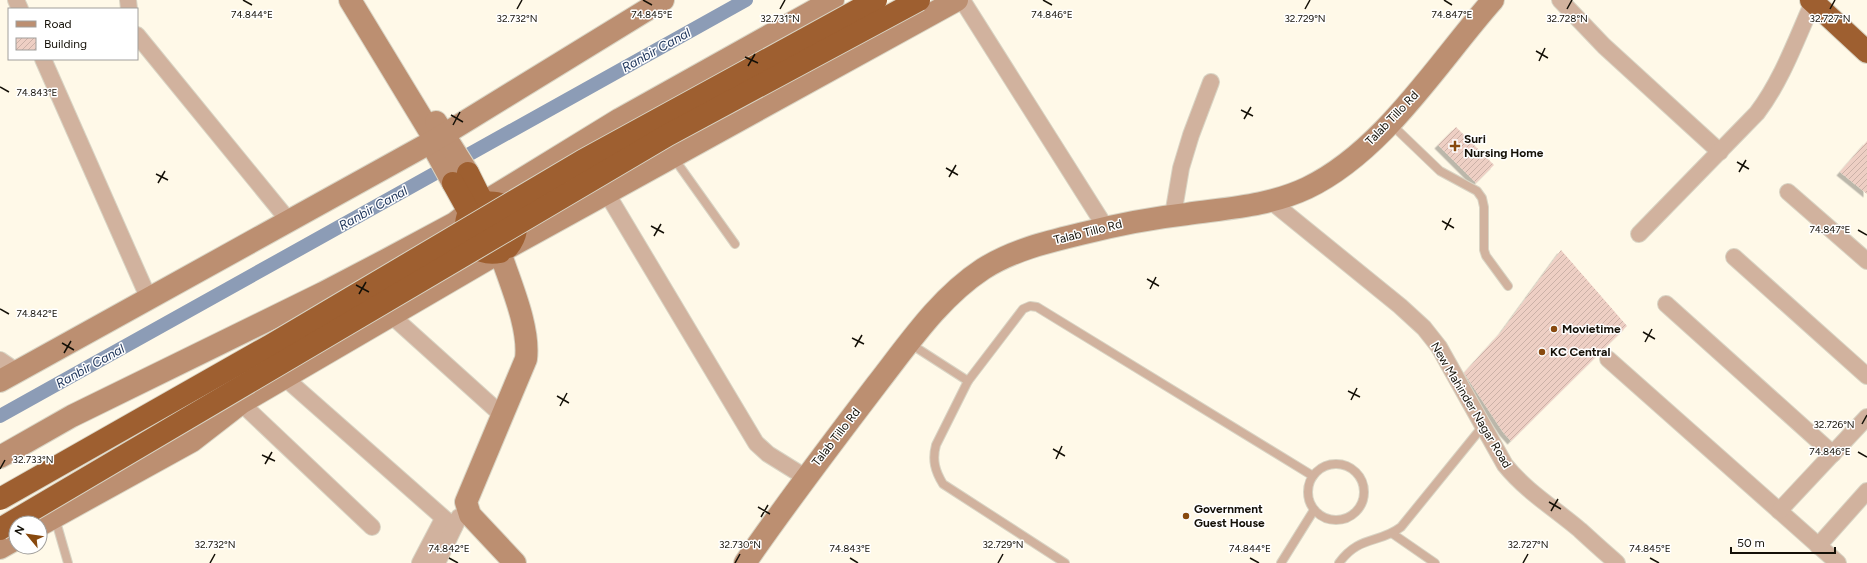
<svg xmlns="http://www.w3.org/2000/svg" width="1867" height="563" viewBox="0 0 1867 563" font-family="Figtree,sans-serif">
<defs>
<pattern id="building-hatch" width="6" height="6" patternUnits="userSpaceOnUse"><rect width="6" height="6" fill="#eecfc4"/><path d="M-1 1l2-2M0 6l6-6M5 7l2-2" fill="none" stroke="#cbb1a7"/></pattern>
<filter id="shadow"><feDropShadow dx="-3.5" dy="3.5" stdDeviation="0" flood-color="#0004"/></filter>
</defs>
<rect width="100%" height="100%" fill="#fff9e8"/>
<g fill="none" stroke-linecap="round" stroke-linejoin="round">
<polyline stroke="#8c9cb6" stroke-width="14" points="0,416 746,0"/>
</g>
<g fill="url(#building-hatch)" filter="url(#shadow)">
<polygon points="1456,127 1494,165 1476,183 1438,145"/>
<polygon points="1867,141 1867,194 1840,172"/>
<polygon points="1561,250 1627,326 1511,441 1503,432 1464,373 1502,331"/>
</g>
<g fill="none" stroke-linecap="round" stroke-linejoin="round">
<g stroke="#d9d4c4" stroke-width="10">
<g id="lane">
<polyline points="1391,124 1440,171 1477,191 1482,198 1484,207 1484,250 1486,256 1508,286"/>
<polyline points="673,157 735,244"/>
<path d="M 909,343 L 968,381 L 936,445 C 932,460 935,471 943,484 L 1065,563"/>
<polyline points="968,381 1023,309 1030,306 1037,307 1313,476"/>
<circle cx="1336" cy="492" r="28"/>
<polyline points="55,518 68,563"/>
<polyline points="1393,534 1435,563"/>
<polyline points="1281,563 1314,510"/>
<path d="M 1339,563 C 1359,535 1379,544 1401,527 L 1483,426"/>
</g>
</g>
<g stroke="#d9d4c4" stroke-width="18">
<g id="street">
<polyline points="16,0 20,9"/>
<polyline points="128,0 129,9"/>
<polyline points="962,0 1106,228"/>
<polyline points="1560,0 1604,46 1720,152"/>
<polyline points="137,35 289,221"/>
<polyline points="43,59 149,299"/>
<polyline points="606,192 756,443 768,454 805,477"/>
<polyline points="1788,192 1867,261"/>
<path d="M 1272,202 L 1400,306 L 1424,328 L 1439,347 L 1505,465 C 1526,491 1554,508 1580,530 C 1592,541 1604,552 1617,563"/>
<polyline points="1173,215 1181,168 1191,135 1211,82"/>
<path d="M 1639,234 L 1757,113 C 1782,80 1796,40 1813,2"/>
<polyline points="1734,257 1867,376"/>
<polyline points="1666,304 1833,454"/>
<polyline points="392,316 503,416"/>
<polyline points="1608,359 1838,563"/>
<polyline points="0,360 16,371"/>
<polyline points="285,378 454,527"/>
<polyline points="241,403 372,527"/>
<polyline points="1779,511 1867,417"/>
<polyline points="1818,546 1867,491"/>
<polyline points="420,563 443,519"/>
<polyline points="437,563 459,517"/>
</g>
</g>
<g stroke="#d9d4c4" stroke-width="24">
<g id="secondary">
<polyline points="350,0 435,140 435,150 453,183"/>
<polyline points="436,122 468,173"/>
<path d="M 500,252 C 510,283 530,327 526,359 L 466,502 L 470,515 L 515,563"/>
<polyline points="0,381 435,140 663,0"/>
<polyline points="0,457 72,416 323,293 388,259 455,223 473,209 620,119 833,0"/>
<polyline points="40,525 192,441 241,403 500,252 957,0"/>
<polyline points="0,548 16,539"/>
<path d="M 745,563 C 787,502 832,443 877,384 C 909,343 939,298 983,269 C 1013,250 1047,242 1080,234 C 1116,225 1151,218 1187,214 C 1228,208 1269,206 1307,188 C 1384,151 1438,62 1493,0"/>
</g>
</g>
<g stroke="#d9d4c4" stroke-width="24">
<g id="highway">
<polyline points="1811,0 1867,52"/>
<path d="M 468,173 L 483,203 C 513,198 526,225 508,247"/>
<path d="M 453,183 L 469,212 C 459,237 474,257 500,252"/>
</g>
</g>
<use href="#lane" stroke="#d1b29e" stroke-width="8"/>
<use href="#street" stroke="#d1b29e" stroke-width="16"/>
<use href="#secondary" stroke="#bc8f71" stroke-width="22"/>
<use href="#highway" stroke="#9e5f30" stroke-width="22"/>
<g stroke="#d9d4c4" stroke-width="24" stroke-linecap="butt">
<g id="highway-bridge">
<polyline points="0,499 271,345 582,161 876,0"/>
<polyline points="0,529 668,135 919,0"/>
</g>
</g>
<use href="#highway-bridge" stroke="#9e5f30" stroke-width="22"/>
</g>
<path fill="none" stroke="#141007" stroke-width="1.5" d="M 243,0 L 252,5M 643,0 L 652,5M 1043,0 L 1052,5M 1444,0 L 1452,5M 517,9 L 522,0M 780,9 L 785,0M 1305,9 L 1310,0M 1567,9 L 1572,0M 1830,9 L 1835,0M 1536,51 L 1548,58M 745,57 L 758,63M 1539,61 L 1545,48M 748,66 L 755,54M 0,87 L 9,92M 1241,110 L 1253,116M 451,115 L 463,122M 1244,119 L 1251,107M 453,125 L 460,112M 1737,162 L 1749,169M 946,168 L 958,175M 1739,172 L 1746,160M 156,174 L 168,180M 949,177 L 956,165M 158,183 L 165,171M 1442,221 L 1454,228M 651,226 L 664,233M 1445,230 L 1451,218M 1858,230 L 1867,235M 654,236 L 661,224M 1147,279 L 1159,286M 356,285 L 369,292M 1150,289 L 1156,277M 359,294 L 366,282M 0,309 L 9,314M 1643,332 L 1655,339M 852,338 L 864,344M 1645,342 L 1652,329M 62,343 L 74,350M 855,347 L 862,335M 64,353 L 71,341M 1348,391 L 1360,397M 557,396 L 569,403M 1351,400 L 1357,388M 560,406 L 567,393M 1862,424 L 1867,415M 1053,449 L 1065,456M 1858,452 L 1867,457M 262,455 L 275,461M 1056,459 L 1062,446M 265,464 L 272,452M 0,469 L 5,460M 1549,502 L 1561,509M 758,507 L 770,514M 1551,511 L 1558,499M 761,517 L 768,505M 449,558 L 458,563M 850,558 L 858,563M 1250,558 L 1259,563M 1650,558 L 1659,563M 210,563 L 215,554M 735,563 L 740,554M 998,563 L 1003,554M 1523,563 L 1528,554"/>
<g fill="#88490e" stroke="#fff" stroke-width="1.5">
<path d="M1453 140h4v4h4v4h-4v4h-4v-4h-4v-4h4z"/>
<circle cx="1554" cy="329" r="4"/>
<circle cx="1542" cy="352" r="4"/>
<circle cx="1186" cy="516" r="4"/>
</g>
<g text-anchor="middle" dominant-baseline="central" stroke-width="3" stroke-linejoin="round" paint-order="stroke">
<g font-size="12" fill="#141007" stroke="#fff">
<text transform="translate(1392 118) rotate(-46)">Talab Tillo Rd</text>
<text transform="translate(1088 232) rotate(-14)">Talab Tillo Rd</text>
<text transform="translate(1471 405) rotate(59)">New Mahinder Nagar Road</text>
<text transform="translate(836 437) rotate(-52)">Talab Tillo Rd</text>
</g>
<g font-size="12" font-weight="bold" fill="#141007" stroke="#fff" text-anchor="start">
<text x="1464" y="139">Suri<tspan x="1464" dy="14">Nursing Home</tspan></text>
<text x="1562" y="329">Movietime</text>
<text x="1550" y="352">KC Central</text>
<text x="1194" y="509">Government<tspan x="1194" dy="14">Guest House</tspan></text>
</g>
<g font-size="13" font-style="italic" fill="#22385d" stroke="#fff">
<text transform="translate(656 50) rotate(-29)">Ranbir Canal</text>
<text transform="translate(373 208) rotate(-29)">Ranbir Canal</text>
<text transform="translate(90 366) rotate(-29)">Ranbir Canal</text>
</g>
</g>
<g font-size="10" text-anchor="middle" fill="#141007" stroke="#fff" stroke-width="3" stroke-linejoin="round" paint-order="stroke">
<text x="1052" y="18">74.846°E</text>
<text x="252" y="18">74.844°E</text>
<text x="652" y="18">74.845°E</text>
<text x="1452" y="18">74.847°E</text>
<text x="517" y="22">32.732°N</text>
<text x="780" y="22">32.731°N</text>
<text x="1567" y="22">32.728°N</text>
<text x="1830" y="22">32.727°N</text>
<text x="1305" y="22">32.729°N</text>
<text x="37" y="96">74.843°E</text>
<text x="1830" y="233">74.847°E</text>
<text x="37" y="317">74.842°E</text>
<text x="1834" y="428">32.726°N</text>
<text x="1830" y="455">74.846°E</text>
<text x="33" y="463">32.733°N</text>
<text x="215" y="548">32.732°N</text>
<text x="740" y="548">32.730°N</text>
<text x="1003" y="548">32.729°N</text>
<text x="1528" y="548">32.727°N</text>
<text x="449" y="552">74.842°E</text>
<text x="850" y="552">74.843°E</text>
<text x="1250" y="552">74.844°E</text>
<text x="1650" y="552">74.845°E</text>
</g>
<rect x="8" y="8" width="130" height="52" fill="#ffffff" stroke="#a19f9c"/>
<rect x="16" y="21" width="20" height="6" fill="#bc8f71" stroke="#a19f9c"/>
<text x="44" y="28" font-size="12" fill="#141007">Road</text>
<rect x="16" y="38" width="20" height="12" fill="url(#building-hatch)" stroke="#a19f9c"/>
<text x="44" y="48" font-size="12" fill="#141007">Building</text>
<g transform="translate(28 535) rotate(299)"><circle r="19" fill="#ffffff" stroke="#a19f9c"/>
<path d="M0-3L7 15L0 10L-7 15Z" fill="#88490e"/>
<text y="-6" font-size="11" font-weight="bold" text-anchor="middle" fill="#141007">N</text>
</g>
<path d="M1731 547v6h104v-6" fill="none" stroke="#141007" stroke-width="2"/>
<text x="1737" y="547" font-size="12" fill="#141007" stroke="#ffffff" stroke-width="3" paint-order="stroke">50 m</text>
</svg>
